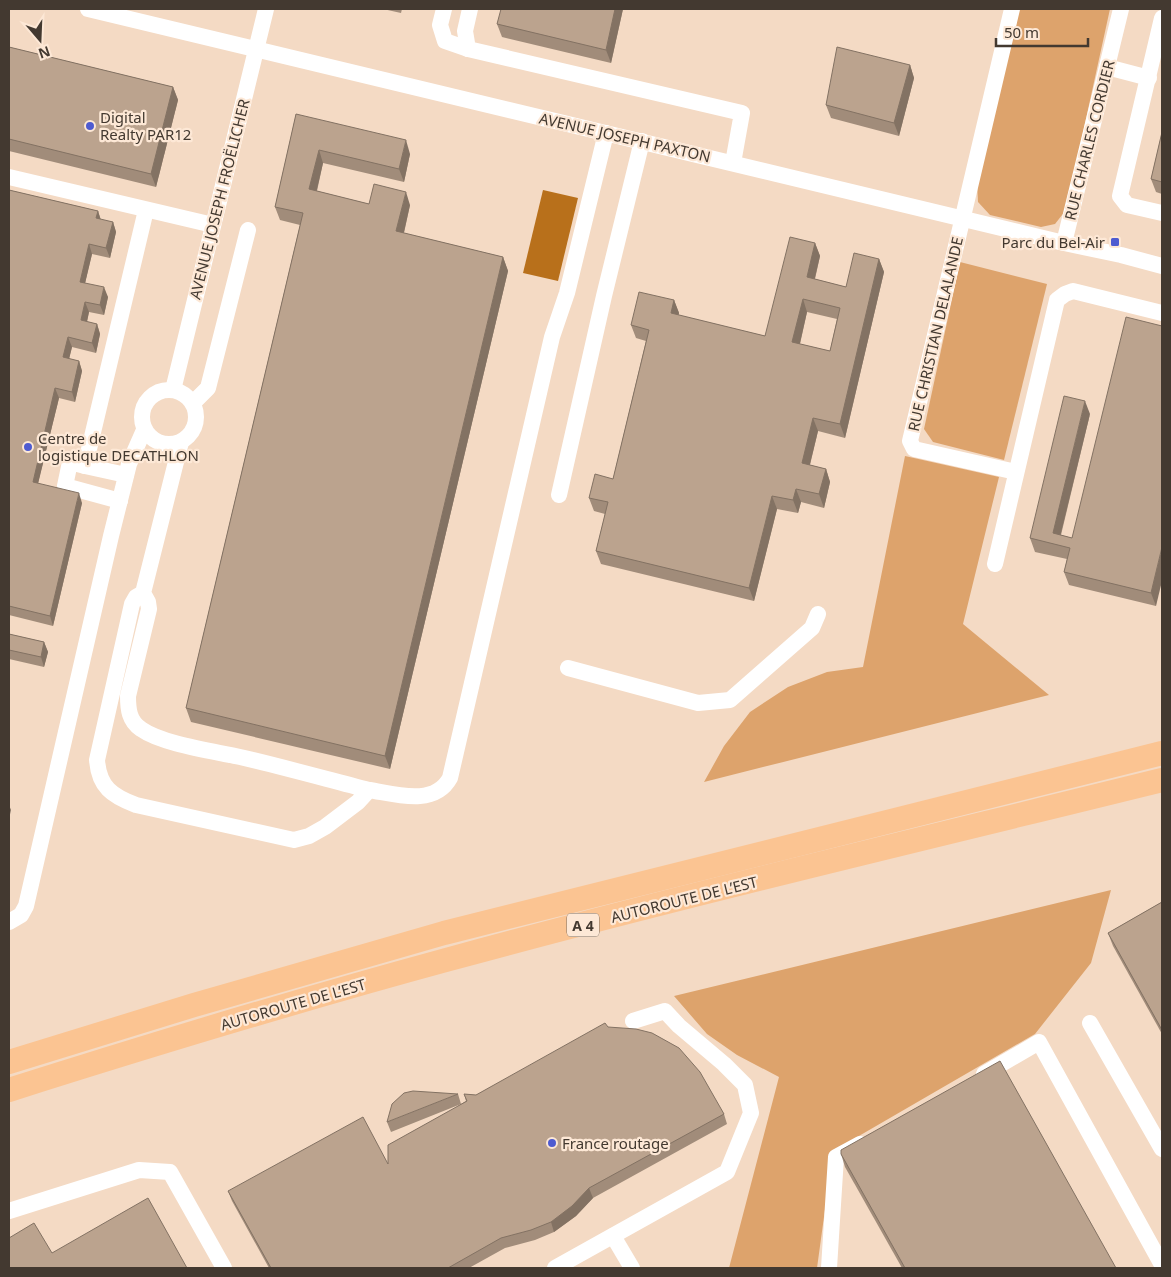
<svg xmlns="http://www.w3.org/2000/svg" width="1171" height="1277" viewBox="0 0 1171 1277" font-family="'Noto Sans',sans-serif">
<rect width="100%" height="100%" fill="#f4dac4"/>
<g fill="#dda36c">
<polygon points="1018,9 1110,9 1066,210 1055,224 1041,227 990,215 978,202 977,183"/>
<polygon points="960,262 1047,284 1004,460 933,442 924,429"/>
<polygon points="905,456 999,477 963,624 1049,695 704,782 724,746 750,712 788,687 827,672 863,667"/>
<polygon points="1111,890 1091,963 1035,1034 833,1151 817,1268 729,1268 779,1077 737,1055 707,1034 674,996"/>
</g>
<polygon fill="#b8701b" points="543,190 578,198 558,281 523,273"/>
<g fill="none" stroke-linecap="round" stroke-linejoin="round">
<g stroke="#fff" stroke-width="16">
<polyline points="88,9 1064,243 1121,255 1162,266"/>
<polyline points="444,9 440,25 445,41 468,49 742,113 733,163"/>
<polyline points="1012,9 910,441 914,449 1016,472"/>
<polyline points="1162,18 1120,196 1127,205 1162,213"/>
<polyline points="468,49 465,31 470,9"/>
<polyline points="1107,67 1149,78"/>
<polyline points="9,177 213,225"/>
<polyline points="1064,243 1121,9"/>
<circle cx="169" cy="417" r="27"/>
<polyline points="173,390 266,9"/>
<polyline points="193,403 208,388 248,230"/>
<polyline points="85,466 70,462 65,486 120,501"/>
<polyline points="126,475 85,466 146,210"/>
<polyline points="559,495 604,296 642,141"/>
<polyline points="995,564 1057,300 1065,294 1073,291 1162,313"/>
<path d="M 143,593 L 148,602 L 149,609 L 128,696 C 128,709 129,721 141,729 C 162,744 213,751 240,757 C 283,767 326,779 369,790 L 358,802 L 325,827 L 309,836 L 294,840 L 136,805 C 112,796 99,787 97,760 L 132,604 L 136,597 L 143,593 L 181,442"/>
<polyline points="568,668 698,703 730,700 812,628 818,614"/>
<path d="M 369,790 C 395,794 434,807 450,778 L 552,337 L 567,293 L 606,133"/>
<polyline points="9,922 21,915 26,906 111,536 129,464 144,430"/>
<polyline points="1090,1023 1162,1149"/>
<polyline points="984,1074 1039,1042 1162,1265"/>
<polyline points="9,1211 139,1170 170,1172 224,1268"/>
<polyline points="613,1236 632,1268"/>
<polyline points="555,1268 727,1172 751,1113 745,1085 724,1064 679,1026 665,1011 633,1021"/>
<polyline points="829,1268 836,1157 860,1144"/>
</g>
<g stroke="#fbc492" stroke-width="24">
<polyline points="9,1062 194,1005 444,933 1162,753"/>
<path d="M 9,1090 C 154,1044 299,1000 446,960 C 684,895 923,839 1162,780"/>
</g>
</g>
<g fill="#a18c7a" fill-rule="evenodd">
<polygon points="383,9 402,9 401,13"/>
<polygon points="623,9 611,63 502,37 497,24"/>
<polygon points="9,47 173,87 178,100 156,187 9,151"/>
<polygon points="910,65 914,78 899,136 831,118 826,105"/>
<polygon points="296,114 410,154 404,182 323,163 317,191 369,204 410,205 404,233 503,257 508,271 390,769 191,722 186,708 300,225 280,220 275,207"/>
<polygon points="1162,132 1162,194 1156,192 1151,179"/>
<polygon points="9,190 98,211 101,220 113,222 116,232 110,258 92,254 85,283 108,297 104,315 89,312 87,322 97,324 100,334 96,353 72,347 69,359 79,361 82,371 75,402 59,398 38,483 82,503 53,626 9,615"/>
<path d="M 815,243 L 820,256 L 815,279 L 846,287 L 879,259 L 884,272 L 845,438 L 818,431 L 810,465 L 826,469 L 830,482 L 824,508 L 801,502 L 798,513 L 777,509 L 754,601 L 601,564 L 596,551 L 605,514 L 594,511 L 589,498 L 613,479 L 646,341 L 636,338 L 631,325 L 674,300 L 679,313 L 678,315 L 765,336 ZM 807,312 L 837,319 L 830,351 L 800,344 Z"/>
<polygon points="1162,326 1156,606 1069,585 1064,572 1067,559 1035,552 1030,538 1090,414 1061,535 1072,538"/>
<polygon points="9,634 44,642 48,652 44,667 9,659"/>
<polygon points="1162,902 1162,1034 1113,946 1108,933"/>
<polygon points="608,1027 724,1114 727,1124 593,1198 576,1216 554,1232 535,1240 505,1248 469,1268 269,1268 232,1201 228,1191 388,1164 461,1104 391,1132 387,1122 458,1094 461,1104 466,1101 464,1094 476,1095"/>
<polygon points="841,1154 1116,1268 902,1268 845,1167"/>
</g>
<g fill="#837263">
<polygon points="615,9 623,9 611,63 606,50"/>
<polygon points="910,65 914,78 899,136 894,123"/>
<polygon points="173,87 178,100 156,187 151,174"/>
<polygon points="406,140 410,154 404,182 399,169"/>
<polygon points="319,150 323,163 314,202 309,189"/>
<polygon points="406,192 410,205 401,245 396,231"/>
<polygon points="98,211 101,221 96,218"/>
<polygon points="113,222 116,232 110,258 106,248"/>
<polygon points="815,243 820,256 812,290 807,277"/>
<polygon points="89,244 92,254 83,292 80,282"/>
<polygon points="503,257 508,271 390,769 385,756"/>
<polygon points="879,259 884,272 845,438 840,424"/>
<polygon points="104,287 108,297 104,315 100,305"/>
<polygon points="803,299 807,312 797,356 792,342"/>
<polygon points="674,300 679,313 676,327 671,313"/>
<polygon points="85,302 89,312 85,330 81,320"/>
<polygon points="97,324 100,334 96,353 92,343"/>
<polygon points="68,337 72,347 67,367 63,357"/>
<polygon points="79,361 82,371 75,402 72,392"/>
<polygon points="55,388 59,398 36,492 33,482"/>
<polygon points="1085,401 1090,414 1058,545 1053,533"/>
<polygon points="813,418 818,431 807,476 802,463"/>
<polygon points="826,469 830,482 824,508 819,494"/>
<polygon points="796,489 801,502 798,513 793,500"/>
<polygon points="79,493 82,503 53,626 50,616"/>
<polygon points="772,496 777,509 754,601 749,588"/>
<polygon points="1162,547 1162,581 1156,606 1151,593"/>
<polygon points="44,642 48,652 44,667 41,657"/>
<polygon points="9,805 11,810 9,819"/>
<polygon points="589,1188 593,1198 576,1216 554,1232 551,1222"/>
</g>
<g fill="#bba38e" stroke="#837263" fill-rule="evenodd">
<polygon points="501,9 615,9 606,50 497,24"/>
<polygon points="9,47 173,87 151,174 9,139"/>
<polygon points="837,47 910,65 894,123 826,105"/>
<polygon points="296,114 406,140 399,169 319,150 309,189 369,204 374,184 406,192 396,231 503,257 385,756 186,708 303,213 275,207"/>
<polygon points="1162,132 1162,182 1151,179"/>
<polygon points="9,190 98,211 96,218 113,222 106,248 89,244 80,282 104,287 100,305 85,302 81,320 97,324 92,343 68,337 63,357 79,361 72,392 55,388 33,482 79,493 50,616 9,606"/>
<path d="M 790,237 L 815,243 L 807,277 L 846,287 L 854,253 L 879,259 L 840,424 L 813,418 L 802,463 L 826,469 L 819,494 L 796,489 L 793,500 L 772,496 L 749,588 L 596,551 L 608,502 L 589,498 L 595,474 L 613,479 L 649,330 L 631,325 L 639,292 L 674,300 L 671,313 L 765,336 ZM 803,299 L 840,308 L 830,351 L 792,342 Z"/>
<polygon points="1126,317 1162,326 1162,547 1151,593 1064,572 1070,548 1030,538 1064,396 1085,401 1053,533 1072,538"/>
<polygon points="9,634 44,642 41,657 9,650"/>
<polygon points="1162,902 1162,1030 1108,933"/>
<polygon points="605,1023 608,1027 636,1029 652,1033 679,1048 700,1072 724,1114 589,1188 572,1206 551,1222 531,1230 501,1238 448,1268 271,1268 228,1191 363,1117 388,1164 388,1145 467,1101 464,1094 476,1095"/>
<polygon points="1000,1061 1116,1268 905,1268 841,1154 841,1150"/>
<polygon points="413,1091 458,1094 387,1122 392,1104 404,1093"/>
<polygon points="148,1198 187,1268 9,1268 9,1238 34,1223 52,1253"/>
</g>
<g fill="#4e5bd0" stroke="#fde8d6" stroke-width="2">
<circle cx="90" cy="126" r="5"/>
<rect x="1110" y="237" width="10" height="10" rx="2.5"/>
<circle cx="28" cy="447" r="5"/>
<circle cx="552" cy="1143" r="5"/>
</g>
<g text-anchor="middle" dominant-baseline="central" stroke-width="4.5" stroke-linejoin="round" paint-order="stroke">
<rect fill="#fde8d6" stroke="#7b6e62" stroke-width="1" x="567" y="913.5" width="32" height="23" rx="4"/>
<g font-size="14" font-weight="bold" fill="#433930">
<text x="583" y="925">A 4</text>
</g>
<g font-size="15" fill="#433930" stroke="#fde8d6" text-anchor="start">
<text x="100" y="117">Digital<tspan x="100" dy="17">Realty PAR12</tspan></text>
<text x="1105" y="242" text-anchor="end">Parc du Bel-Air</text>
<text x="38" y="438">Centre de<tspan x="38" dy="17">logistique DECATHLON</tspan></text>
<text x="562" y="1143">France routage</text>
</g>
<g font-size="15" fill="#433930" stroke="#fde8d6">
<text transform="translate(625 137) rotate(13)">AVENUE JOSEPH PAXTON</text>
<text transform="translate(1089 140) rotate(-76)">RUE CHARLES CORDIER</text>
<text transform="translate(219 199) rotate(-76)">AVENUE JOSEPH FROËLICHER</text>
<text transform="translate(935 334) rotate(-77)">RUE CHRISTIAN DELALANDE</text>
<text transform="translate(684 899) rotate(-14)">AUTOROUTE DE L’EST</text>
<text transform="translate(293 1004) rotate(-16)">AUTOROUTE DE L’EST</text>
</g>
</g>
<rect width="1171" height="1277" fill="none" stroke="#433930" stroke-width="20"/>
<g transform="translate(40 40) rotate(161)" stroke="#fde8d6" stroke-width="4" paint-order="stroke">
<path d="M0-4L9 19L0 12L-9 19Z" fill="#433930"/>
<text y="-8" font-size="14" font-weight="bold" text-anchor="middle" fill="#433930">N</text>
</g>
<path d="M996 38v8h92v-8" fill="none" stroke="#433930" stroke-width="2.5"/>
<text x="1004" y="38" font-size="15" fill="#433930" stroke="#fde8d6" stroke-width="4" paint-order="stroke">50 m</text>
</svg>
